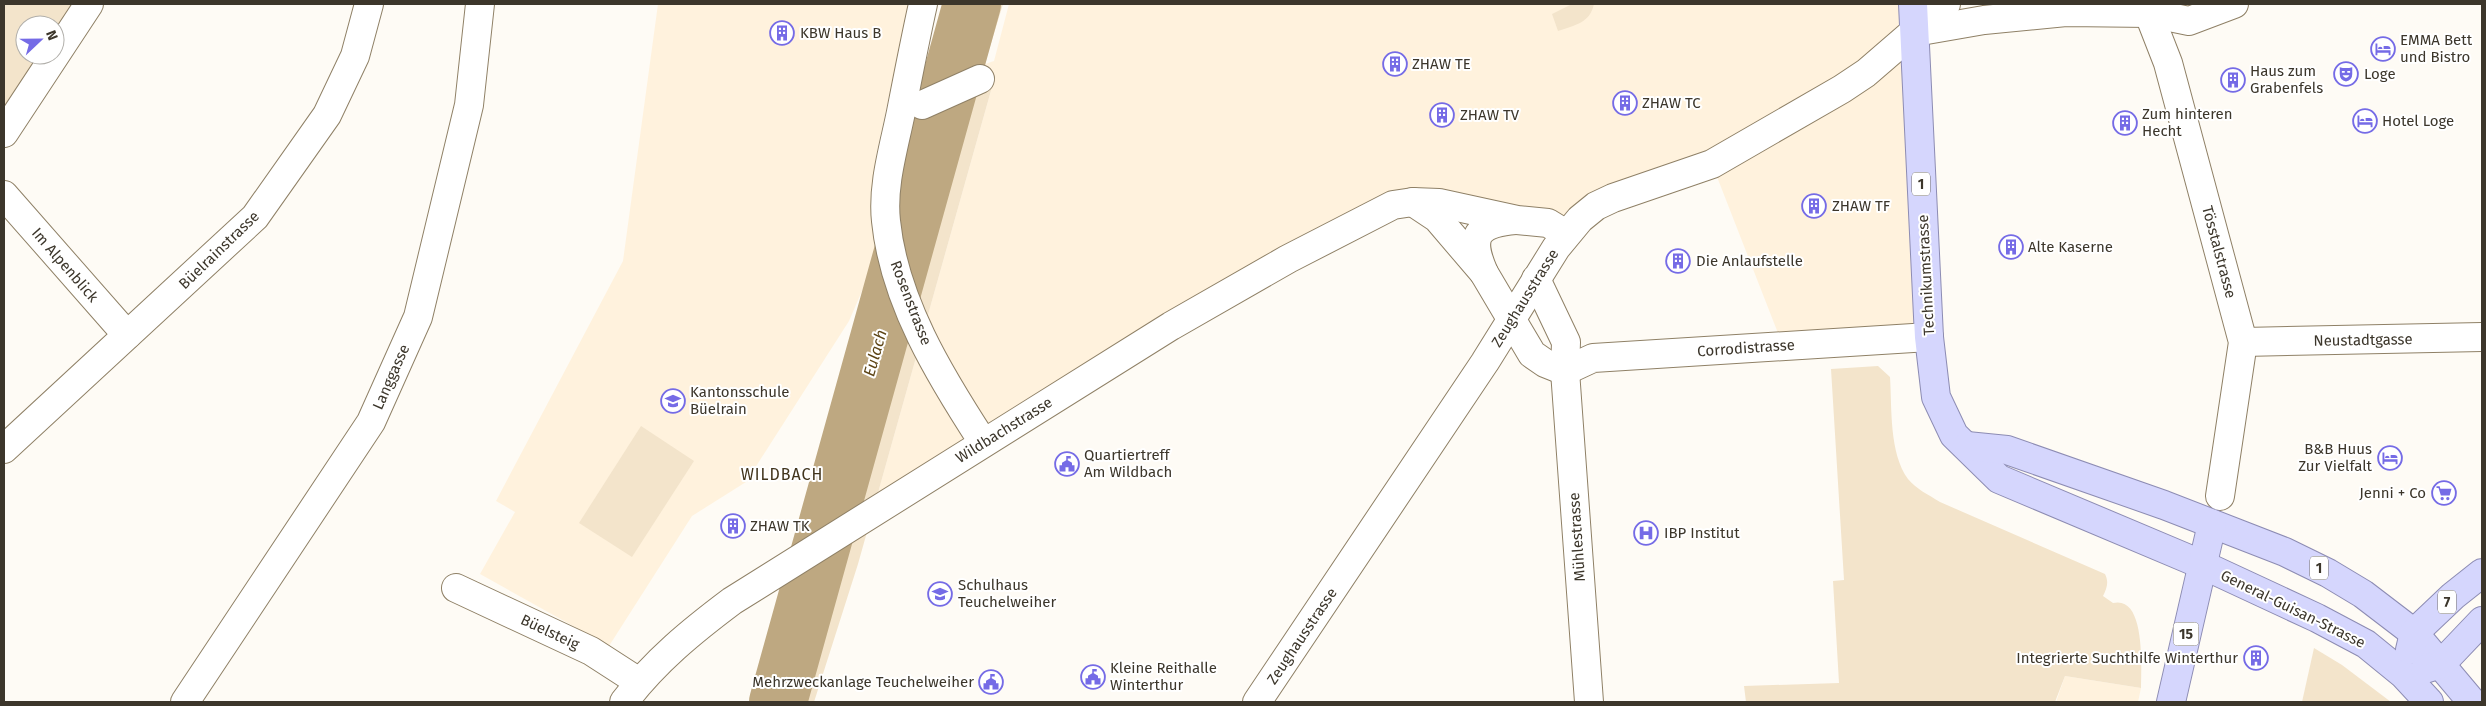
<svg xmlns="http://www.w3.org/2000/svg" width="2486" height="706" viewBox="0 0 2486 706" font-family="'Fira Sans',sans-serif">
<rect width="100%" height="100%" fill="#fefbf5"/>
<g fill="#fff2dd">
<polygon points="658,4 909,4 876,156 872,197 878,254 849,321 746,482 692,516 609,646 480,574 515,512 496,501 623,261"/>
<polygon points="1009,4 1913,4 1929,337 1783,346 1712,164 1548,223 1413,202 872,514 992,87 978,87 985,64 994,61"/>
<polygon points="2065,676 2141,688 2138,702 2056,702"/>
</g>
<g fill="#f3e4cb" fill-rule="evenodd">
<path d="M 4,4 L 89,4 L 4,133 ZM 25,25 L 55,25 L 55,55 L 25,55 Z"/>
<polygon points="945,4 1003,4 978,86 987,85 992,87 858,564 814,702 750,702 878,254"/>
<path d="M 1572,4 L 1594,4 C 1590,23 1575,25 1558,31 L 1552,14 Z"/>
<path d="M 1878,366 L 1890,377 C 1892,408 1889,453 1908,479 C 1916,489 1929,495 1940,502 L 2105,574 C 2109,582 2107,588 2103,596 L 2113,603 C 2146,595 2141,668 2141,688 L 2065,676 L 2055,702 L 1746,702 L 1744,686 L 1839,683 L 1833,581 L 1844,580 L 1831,369 Z"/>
<polygon points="641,426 694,461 632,557 579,523"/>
<polygon points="2314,648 2342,665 2391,702 2302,702"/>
</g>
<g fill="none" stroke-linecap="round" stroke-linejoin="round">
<polyline stroke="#bea881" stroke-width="58" points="778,702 972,4"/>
<g stroke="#8f8066" stroke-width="30">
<g id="minor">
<path d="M 923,4 C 915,40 908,76 901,112 C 894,147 882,185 886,221 C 894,301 940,376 983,442"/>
<polyline points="2145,4 2168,63 2243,342 2220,496"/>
<polyline points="1915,32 1984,20 2066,12 2150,13 2189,21 2234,4"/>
<polyline points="922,105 980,79"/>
<polyline points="4,133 89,4"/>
<polyline points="4,195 127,335"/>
<polyline points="1413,202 1437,218 1484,273 1532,354 1545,363 1565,371"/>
<path d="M 1484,273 C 1468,236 1476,224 1515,220"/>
<polyline points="1536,279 1566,342 1565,371 1589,702"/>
<polyline points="2243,342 2482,337"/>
<polyline points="1565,371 1593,358 1929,337"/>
<polyline points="4,449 255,217 327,115 355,56 369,4"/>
<polyline points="456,588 591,651 639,682"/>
<polyline points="185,702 371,422 418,317 469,105 480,4"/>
<path d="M 624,702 C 655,661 692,631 732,601 L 1171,326 L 1288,259 L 1393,205 L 1413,202 L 1439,203 L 1517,220 L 1548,223 L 1566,234"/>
<polyline points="1257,702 1485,362 1556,248 1580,219 1596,206 1613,198 1712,164 1842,89 1866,73 1946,4"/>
</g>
</g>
<g stroke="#8d8cb3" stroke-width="30">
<g id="major">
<polyline points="1913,4 1929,337 1936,397 1954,435 1999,479 2203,565 2317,618 2366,644 2404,675 2429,702"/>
<polyline points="1967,446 2007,450 2164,505 2285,552 2328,573 2363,594 2414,633 2472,702"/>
<polyline points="2410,650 2414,633 2453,596 2482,573"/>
<polyline points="2425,669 2441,664 2482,621"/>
<polyline points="2171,702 2212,524"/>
</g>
</g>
<use href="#minor" stroke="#fff" stroke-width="28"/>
<use href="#major" stroke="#d5d6fd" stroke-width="28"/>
</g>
<defs>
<g id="building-ring" transform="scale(1.25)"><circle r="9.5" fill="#fff" stroke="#756be6" stroke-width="1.5"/><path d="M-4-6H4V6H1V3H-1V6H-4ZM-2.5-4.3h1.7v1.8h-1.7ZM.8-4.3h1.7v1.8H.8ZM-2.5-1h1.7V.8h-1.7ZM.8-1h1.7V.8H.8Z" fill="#756be6"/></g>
<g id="hotel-ring" transform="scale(1.25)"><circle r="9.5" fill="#fff" stroke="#756be6" stroke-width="1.5"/><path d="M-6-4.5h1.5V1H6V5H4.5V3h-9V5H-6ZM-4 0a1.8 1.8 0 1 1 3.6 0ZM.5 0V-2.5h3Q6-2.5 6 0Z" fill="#756be6"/></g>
<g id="theatre-ring" transform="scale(1.25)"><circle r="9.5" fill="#fff" stroke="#756be6" stroke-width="1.5"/><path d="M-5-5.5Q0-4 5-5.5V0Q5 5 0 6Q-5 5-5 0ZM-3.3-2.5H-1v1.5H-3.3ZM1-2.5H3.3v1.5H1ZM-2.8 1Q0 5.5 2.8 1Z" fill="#756be6"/></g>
<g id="school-ring" transform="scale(1.25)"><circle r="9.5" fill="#fff" stroke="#756be6" stroke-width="1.5"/><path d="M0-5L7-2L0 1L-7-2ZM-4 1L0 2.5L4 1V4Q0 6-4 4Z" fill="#756be6"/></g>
<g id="civic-ring" transform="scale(1.25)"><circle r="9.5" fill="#fff" stroke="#756be6" stroke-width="1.5"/><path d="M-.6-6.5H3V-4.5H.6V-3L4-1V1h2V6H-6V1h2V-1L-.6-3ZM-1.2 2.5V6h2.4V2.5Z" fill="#756be6"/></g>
<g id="supermarket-ring" transform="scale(1.25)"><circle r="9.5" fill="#fff" stroke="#756be6" stroke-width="1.5"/><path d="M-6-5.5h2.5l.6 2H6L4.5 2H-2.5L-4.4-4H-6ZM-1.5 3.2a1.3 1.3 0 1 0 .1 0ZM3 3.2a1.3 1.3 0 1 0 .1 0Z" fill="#756be6"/></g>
<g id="hospital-ring" transform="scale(1.25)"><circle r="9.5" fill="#fff" stroke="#756be6" stroke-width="1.5"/><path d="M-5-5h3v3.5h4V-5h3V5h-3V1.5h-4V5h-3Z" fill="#756be6"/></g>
</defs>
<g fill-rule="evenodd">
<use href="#building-ring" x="782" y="33"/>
<use href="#hotel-ring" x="2383" y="49"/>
<use href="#building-ring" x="1395" y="64"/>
<use href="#theatre-ring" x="2346" y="74"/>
<use href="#building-ring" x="2233" y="80"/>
<use href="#building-ring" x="1625" y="103"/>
<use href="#building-ring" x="1442" y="115"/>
<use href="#hotel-ring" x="2365" y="121"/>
<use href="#building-ring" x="2125" y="123"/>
<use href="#building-ring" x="1814" y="206"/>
<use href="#building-ring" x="2011" y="247"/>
<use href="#building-ring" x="1678" y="261"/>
<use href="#school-ring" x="673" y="401"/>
<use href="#hotel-ring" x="2390" y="458"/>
<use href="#civic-ring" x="1067" y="464"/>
<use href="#supermarket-ring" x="2444" y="493"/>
<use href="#building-ring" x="733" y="526"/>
<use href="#hospital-ring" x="1646" y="533"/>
<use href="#school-ring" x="940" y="594"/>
<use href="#building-ring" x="2256" y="658"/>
<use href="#civic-ring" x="1093" y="677"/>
<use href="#civic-ring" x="991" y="682"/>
</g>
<g text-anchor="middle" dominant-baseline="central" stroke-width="4" stroke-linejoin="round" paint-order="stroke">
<g fill="#fff" stroke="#76726b" stroke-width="1">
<rect x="1912" y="172.5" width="18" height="23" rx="4"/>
<rect x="2310" y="556.5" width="18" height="23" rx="4"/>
<rect x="2438" y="590.5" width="18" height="23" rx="4"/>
<rect x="2173.5" y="622.5" width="25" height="23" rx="4"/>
</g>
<g font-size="14" font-weight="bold" fill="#3c362b">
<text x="1921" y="184">1</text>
<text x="2319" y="568">1</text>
<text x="2447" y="602">7</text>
<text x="2186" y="634">15</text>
</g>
<g font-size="15" fill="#3c362b" stroke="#fff" text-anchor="start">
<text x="800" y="33">KBW Haus B</text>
<text x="2400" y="40">EMMA Bett<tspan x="2400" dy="17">und Bistro</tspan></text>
<text x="1412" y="64">ZHAW TE</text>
<text x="2250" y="71">Haus zum<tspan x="2250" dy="17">Grabenfels</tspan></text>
<text x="2364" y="74">Loge</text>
<text x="1642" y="103">ZHAW TC</text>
<text x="2142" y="114">Zum hinteren<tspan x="2142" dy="17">Hecht</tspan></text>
<text x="1460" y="115">ZHAW TV</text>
<text x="2382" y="121">Hotel Loge</text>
<text x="1832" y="206">ZHAW TF</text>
<text x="2028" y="247">Alte Kaserne</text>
<text x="1696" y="261">Die Anlaufstelle</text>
<text x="690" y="392">Kantonsschule<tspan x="690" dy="17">Büelrain</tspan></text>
<text x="2372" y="449" text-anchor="end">B&amp;B Huus<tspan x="2372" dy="17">Zur Vielfalt</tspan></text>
<text x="1084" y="455">Quartiertreff<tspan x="1084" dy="17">Am Wildbach</tspan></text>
<text x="2426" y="493" text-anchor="end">Jenni + Co</text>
<text x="750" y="526">ZHAW TK</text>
<text x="1664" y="533">IBP Institut</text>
<text x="958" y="585">Schulhaus<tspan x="958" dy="17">Teuchelweiher</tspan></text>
<text x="2238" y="658" text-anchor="end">Integrierte Suchthilfe Winterthur</text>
<text x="1110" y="668">Kleine Reithalle<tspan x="1110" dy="17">Winterthur</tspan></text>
<text x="974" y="682" text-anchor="end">Mehrzweckanlage Teuchelweiher</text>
</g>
<g font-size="15" fill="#3c362b" stroke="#fff">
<text transform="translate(219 250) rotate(-44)">Büelrainstrasse</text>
<text transform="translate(2219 252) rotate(75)">Tösstalstrasse</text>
<text transform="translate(65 265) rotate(49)">Im Alpenblick</text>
<text transform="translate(1926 275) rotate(-93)">Technikumstrasse</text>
<text transform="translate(1525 298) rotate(-58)">Zeughausstrasse</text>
<text transform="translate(911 303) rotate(69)">Rosenstrasse</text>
<text transform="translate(2363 340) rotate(-1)">Neustadtgasse</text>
<text transform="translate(1746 348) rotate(-4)">Corrodistrasse</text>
<text transform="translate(391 377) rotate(-66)">Langgasse</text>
<text transform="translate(1004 430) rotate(-32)">Wildbachstrasse</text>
<text transform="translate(1577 537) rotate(-94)">Mühlestrasse</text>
<text transform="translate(2293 609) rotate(26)">General-Guisan-Strasse</text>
<text transform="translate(550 632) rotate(25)">Büelsteig</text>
<text transform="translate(1302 636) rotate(-56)">Zeughausstrasse</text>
</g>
<g font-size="16" font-style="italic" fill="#5d4415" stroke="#fff">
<text transform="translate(875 353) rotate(-74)">Eulach</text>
</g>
<g font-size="16" letter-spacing="1" fill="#41341c" stroke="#fff">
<text x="782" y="474">WILDBACH</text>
</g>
</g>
<rect width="2486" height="706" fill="none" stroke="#3c362b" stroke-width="10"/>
<g transform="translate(40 40) rotate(68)"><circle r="24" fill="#ffffff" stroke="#b1afaa"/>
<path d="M0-4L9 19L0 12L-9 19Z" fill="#756be6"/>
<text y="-8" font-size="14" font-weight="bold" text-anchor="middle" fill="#3c362b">N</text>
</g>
</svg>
